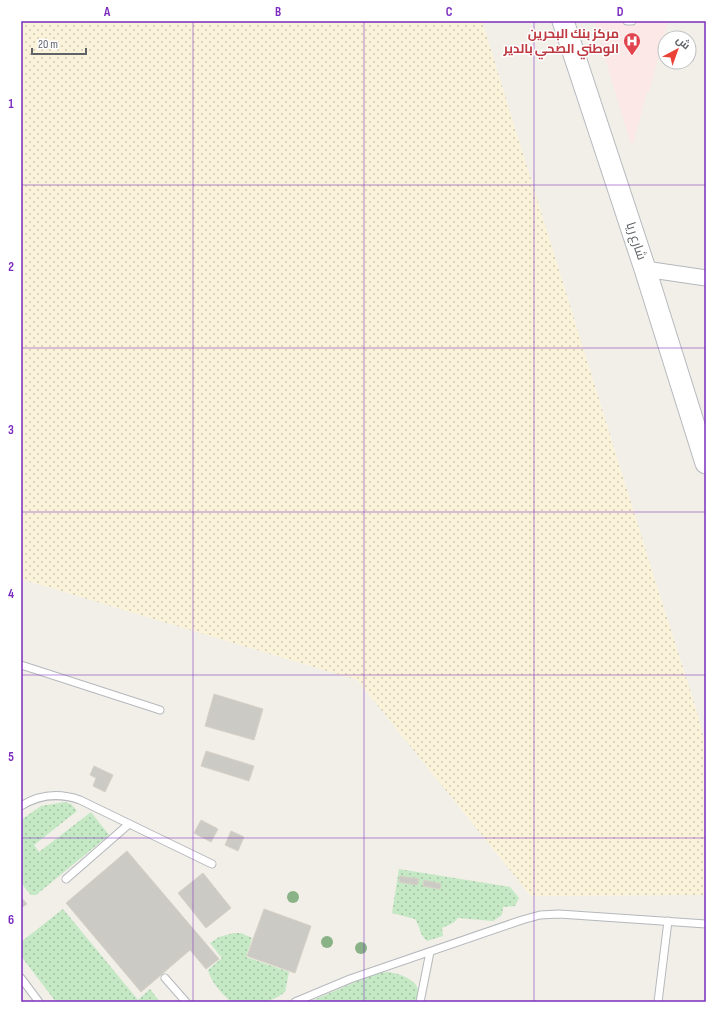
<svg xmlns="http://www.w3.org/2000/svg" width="727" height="1023" viewBox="0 0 727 1023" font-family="'Sofia Sans Condensed',Cairo,sans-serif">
<defs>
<pattern id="grass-dots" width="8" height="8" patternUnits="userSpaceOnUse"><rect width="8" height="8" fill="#c5e8c5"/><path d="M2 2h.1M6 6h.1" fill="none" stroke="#a3c0a4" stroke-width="1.8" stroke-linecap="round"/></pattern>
<pattern id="sand-dots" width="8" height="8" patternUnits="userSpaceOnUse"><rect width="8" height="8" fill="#fbf3d9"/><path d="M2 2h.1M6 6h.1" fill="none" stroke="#cec8b4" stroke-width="1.8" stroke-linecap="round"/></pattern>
</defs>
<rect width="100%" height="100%" fill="#f1efe8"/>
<polygon fill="#fce8e6" points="594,21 668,21 649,92 647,92 632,148"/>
<g fill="url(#grass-dots)">
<polygon points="65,802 71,804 77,811 34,845 39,852 91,812 109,835 36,895 31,895 21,883 21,820 41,806"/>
<path d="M 399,869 L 510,887 L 519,898 L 515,906 L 503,907 L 502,915 L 493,921 L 458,918 L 453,923 L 442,928 L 443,936 L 427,941 C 418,933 421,927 415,919 L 392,913 Z"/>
<polygon points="63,909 138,1000 150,989 160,1002 56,1002 21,956 21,942"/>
<path d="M 234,933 L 241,933 L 252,938 L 246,957 L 289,972 L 285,992 C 267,1006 252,1002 231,1002 C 221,992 212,984 208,970 L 222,958 L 210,943 L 219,937 Z"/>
<path d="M 388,972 C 398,973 419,980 418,992 C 418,995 416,999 416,1002 L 309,1002 L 376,973 Z"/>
</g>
<polygon fill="url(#sand-dots)" points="21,21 482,21 655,580 699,718 706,749 706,895 531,896 357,680 21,579"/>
<g fill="#cccac5" stroke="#d6d1c6">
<polygon points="214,694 263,709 254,740 205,726"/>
<polygon points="206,751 254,766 249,781 201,766"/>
<polygon points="94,766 113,775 105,792 93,786 96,778 90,775"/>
<polygon points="201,820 218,829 211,842 194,833"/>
<polygon points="231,831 244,837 238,851 225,845"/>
<polygon points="127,851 219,959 206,969 190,950 141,992 66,903"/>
<polygon points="203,873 231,908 206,928 178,893"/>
<polygon points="400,876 419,879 417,885 399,882"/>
<polygon points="424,880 441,884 440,889 423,886"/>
<polygon points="21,897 27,904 21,908"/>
<polygon points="264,909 311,926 295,973 247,956"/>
</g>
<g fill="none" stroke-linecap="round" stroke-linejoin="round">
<g stroke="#b5b8bc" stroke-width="9">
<g id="lane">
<polyline points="627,21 632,21"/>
<polyline points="21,665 160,710"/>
<path d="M 21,806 C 40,794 60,793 80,800 L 212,864"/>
<polyline points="66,879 129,824"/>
<polyline points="21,978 39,1002"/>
<polyline points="165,978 186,1002"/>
<polyline points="295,1002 350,979 522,920 540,915 559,914 706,924"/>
<polyline points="420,1002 430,952"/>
<polyline points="658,1002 668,921"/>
</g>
</g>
<g stroke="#b5b8bc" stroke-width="17">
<polyline id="street" points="645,269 706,278"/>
</g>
<g stroke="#b6babf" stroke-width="23">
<polyline id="secondary" points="563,21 645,269 706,463"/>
</g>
<use href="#lane" stroke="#fff" stroke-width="7"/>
<use href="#street" stroke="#fff" stroke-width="15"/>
<use href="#secondary" stroke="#fff" stroke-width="21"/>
</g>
<g fill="#89b387">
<circle cx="293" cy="897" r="6"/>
<circle cx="327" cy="942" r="6"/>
<circle cx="361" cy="948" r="6"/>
</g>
<path fill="none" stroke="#7b2cbf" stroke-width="1" stroke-opacity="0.55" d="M 193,21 L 193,1002M 364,21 L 364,1002M 534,21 L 534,1002M 21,185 L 706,185M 21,348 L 706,348M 21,512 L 706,512M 21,675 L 706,675M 21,838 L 706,838"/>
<defs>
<g id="hospital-pin" transform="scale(0.9)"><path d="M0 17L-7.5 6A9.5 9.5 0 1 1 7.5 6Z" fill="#e0444e" stroke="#fff"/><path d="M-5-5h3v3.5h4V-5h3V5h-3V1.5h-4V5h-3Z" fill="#fff"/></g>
</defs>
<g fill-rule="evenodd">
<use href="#hospital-pin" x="632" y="41"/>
</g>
<g text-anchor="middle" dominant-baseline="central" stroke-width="3" stroke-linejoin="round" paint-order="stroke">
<g font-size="13" font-weight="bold" fill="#be3a42" stroke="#fff" text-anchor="end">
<text x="619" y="34">مركز بنك البحرين<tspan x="619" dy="15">الوطني الصحي بالدير</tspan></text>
</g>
<g font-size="13" fill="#5f6368" stroke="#fff">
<text transform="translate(636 241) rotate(72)">شارع ريا</text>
</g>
</g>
<rect width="727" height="1023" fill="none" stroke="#ffffff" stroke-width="44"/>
<g transform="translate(677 50) rotate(41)"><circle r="19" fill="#ffffff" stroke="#bfc1c3"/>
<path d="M0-3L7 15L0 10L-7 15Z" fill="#ea4335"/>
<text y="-6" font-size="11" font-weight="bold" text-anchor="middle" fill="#5f6368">ش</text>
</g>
<path d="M32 48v6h54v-6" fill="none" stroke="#5f6368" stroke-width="2"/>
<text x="38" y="48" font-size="12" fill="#5f6368" stroke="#ffffff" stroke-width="3" paint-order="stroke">20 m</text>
<rect x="22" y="22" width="683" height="979" fill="none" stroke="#7b2cbf" stroke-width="1.5"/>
<g font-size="13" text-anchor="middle" font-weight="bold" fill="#7b2cbf">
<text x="107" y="16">A</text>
<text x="278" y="16">B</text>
<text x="449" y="16">C</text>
<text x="620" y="16">D</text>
<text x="11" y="108">1</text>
<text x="11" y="271">2</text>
<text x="11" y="434">3</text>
<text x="11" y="598">4</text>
<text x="11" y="761">5</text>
<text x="11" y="924">6</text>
</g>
</svg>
